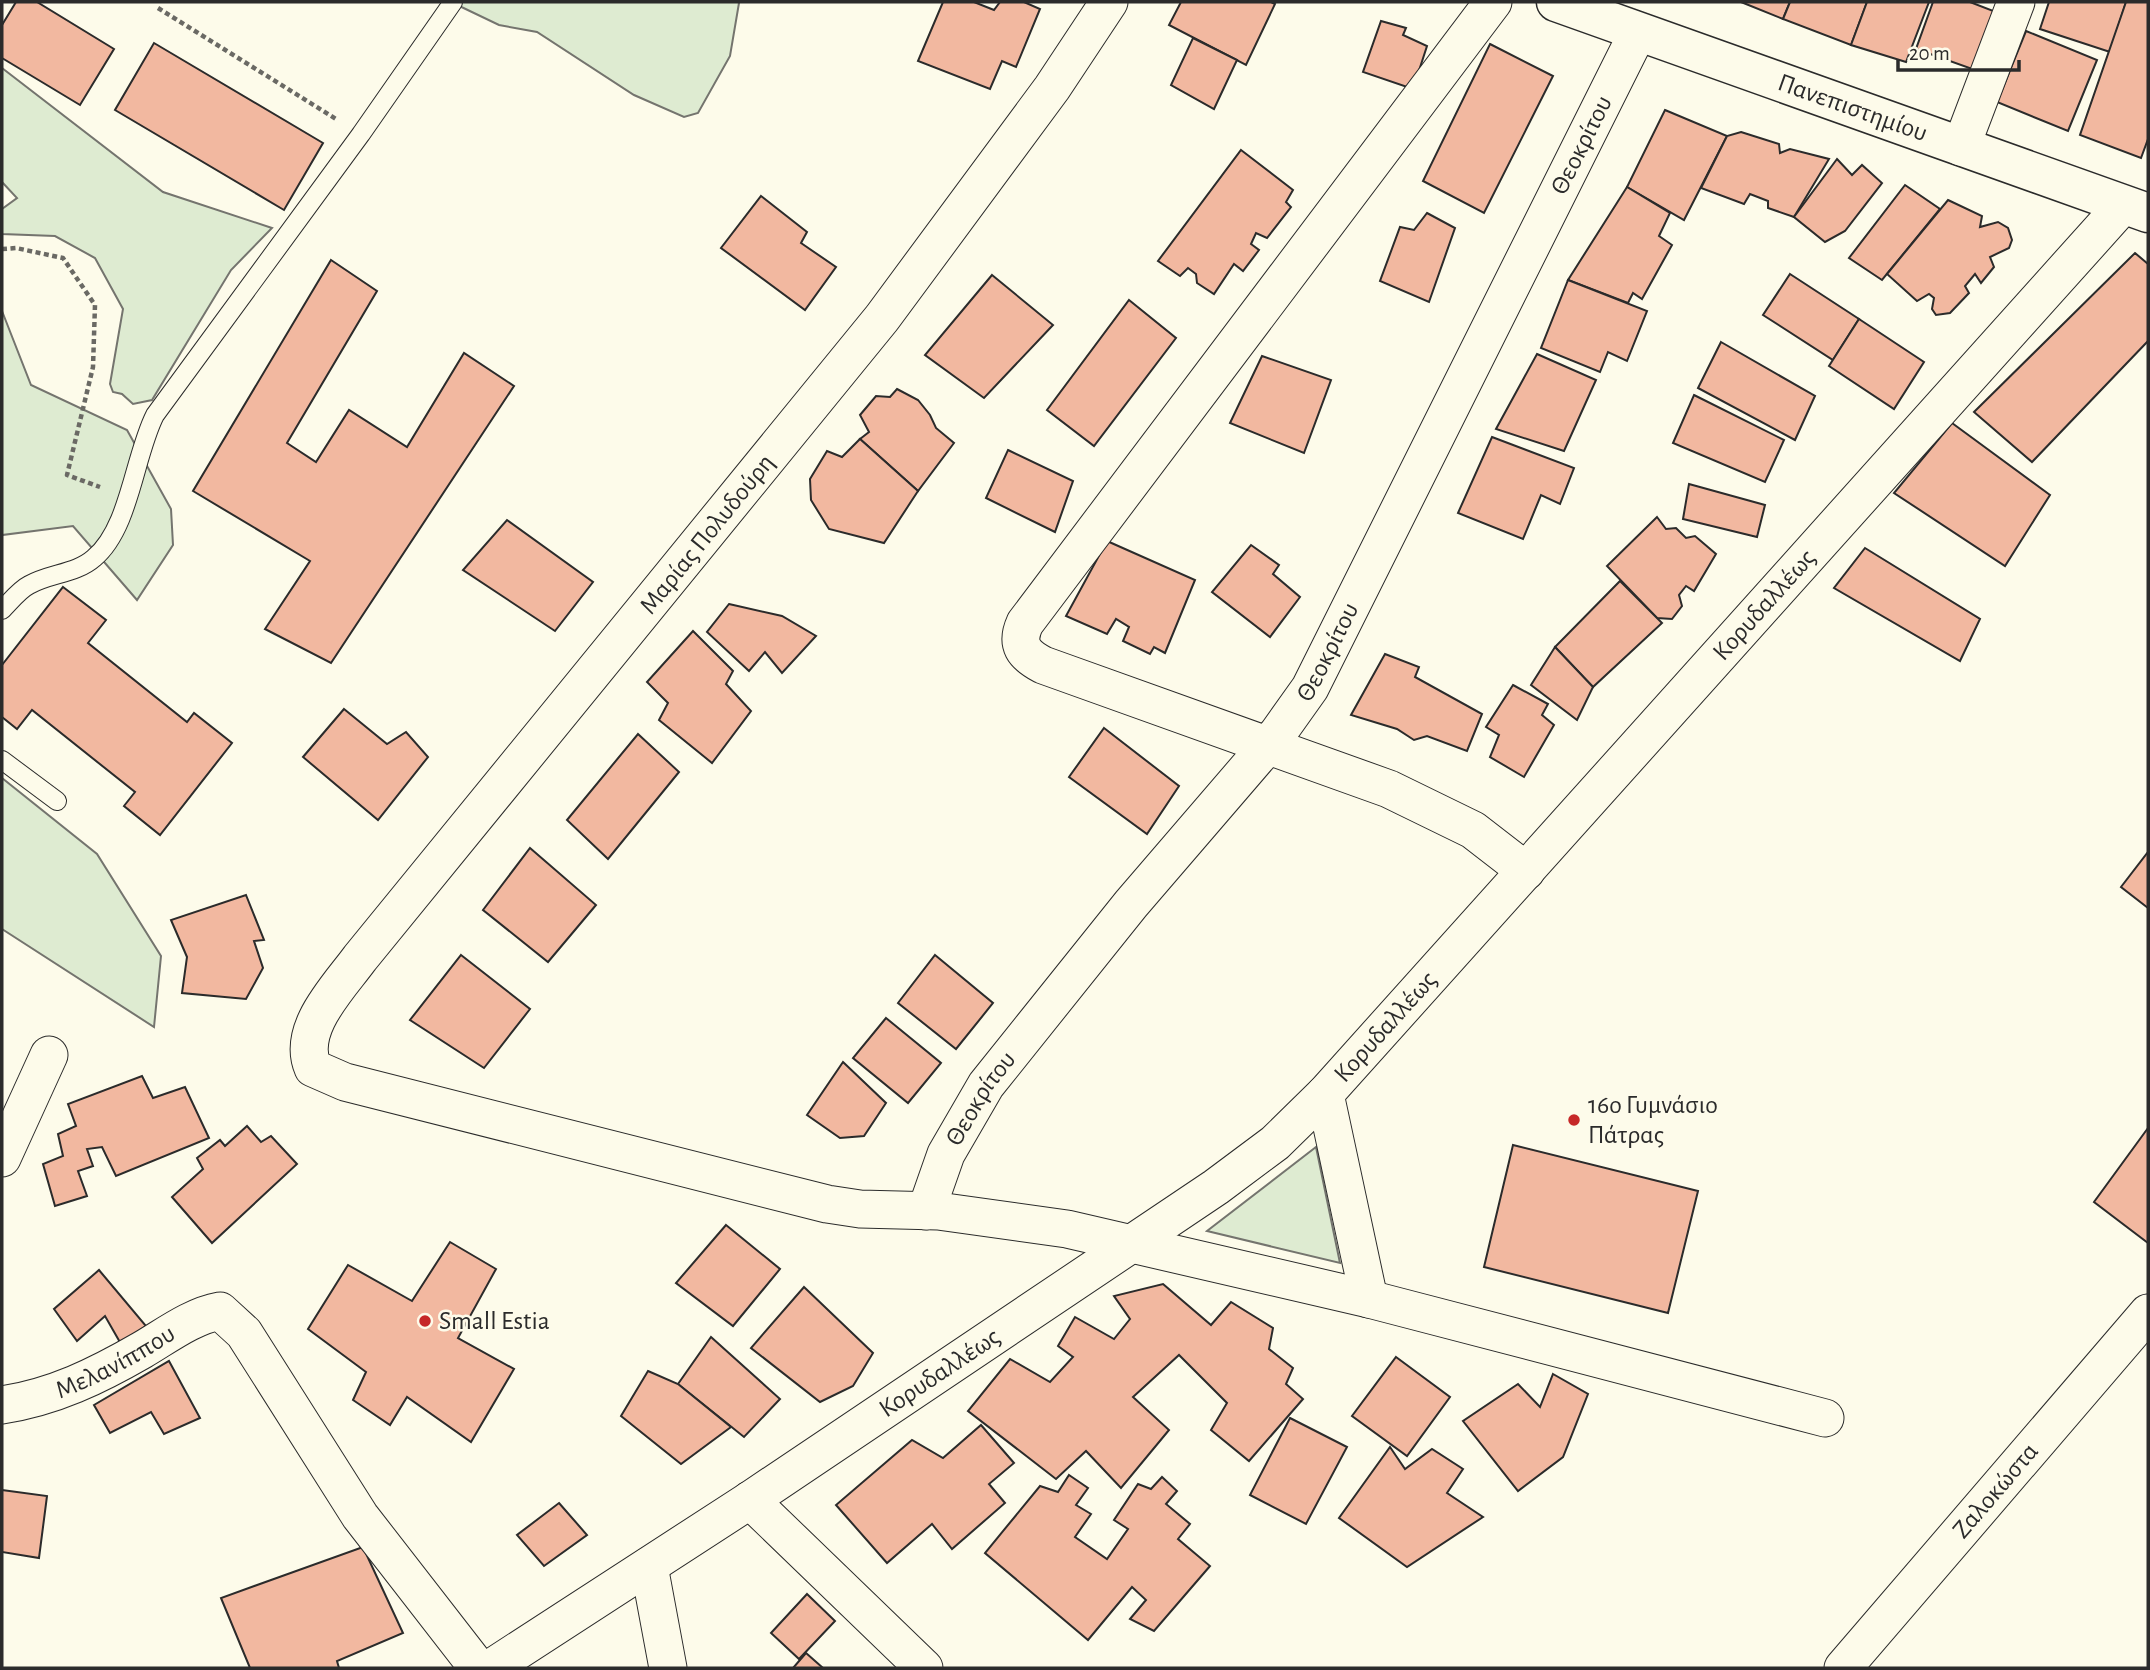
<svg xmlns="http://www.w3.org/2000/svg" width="2150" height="1670" viewBox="0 0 2150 1670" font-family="'Alegreya Sans',sans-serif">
<rect width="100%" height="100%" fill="#fdfbea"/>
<g fill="#deebd1" stroke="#74746e" stroke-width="2">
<polygon points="451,2 738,2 739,3 730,56 698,113 684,117 634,95 537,32 499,25"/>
<polygon points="2,68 163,192 272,228 231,270 152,400 133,404 122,394 113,392 110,384 123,309 95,258 55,236 2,234 2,209 17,198 2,182"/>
<polygon points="2,311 31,385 127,430 171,509 173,545 137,600 73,526 2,535"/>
<polygon points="2,778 97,854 161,956 154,1027 2,929"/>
<polygon points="1316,1147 1340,1263 1207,1231"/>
</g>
<g fill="#f2b8a0" stroke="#2b2b2b" stroke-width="2">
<polygon points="16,2 37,2 114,49 80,105 2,58 2,25"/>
<polygon points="943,2 974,2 994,10 1000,2 1024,2 1040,9 1016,67 1002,61 990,89 918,61"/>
<polygon points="1181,2 1271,2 1275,4 1246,65 1169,25"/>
<polygon points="1741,2 1790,2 1783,19"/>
<polygon points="1790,2 1867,2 1851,45 1783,19"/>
<polygon points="1867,2 1929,2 1906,62 1851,45"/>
<polygon points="1933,2 1970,2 1996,12 1975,70 1916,49"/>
<polygon points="2049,2 2126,2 2110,52 2040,29"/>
<polygon points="2126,2 2148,2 2148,139 2141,158 2080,135"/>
<polygon points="1381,21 1406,28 1403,35 1427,46 1413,89 1363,72"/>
<polygon points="2026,31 2097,60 2068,131 1997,102"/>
<polygon points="1193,38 1237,60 1214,109 1171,85"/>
<polygon points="154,43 323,143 284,210 115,110"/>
<polygon points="1490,44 1553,76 1484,213 1423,181"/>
<polygon points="1665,110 1727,136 1684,220 1627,187"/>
<polygon points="1741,132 1779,144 1780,153 1790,149 1829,159 1794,217 1768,208 1768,201 1750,194 1744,204 1701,188 1727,136"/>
<polygon points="1241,150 1293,190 1286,202 1291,207 1267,238 1256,233 1251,244 1259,250 1243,271 1234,264 1214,294 1197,283 1196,274 1188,268 1180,276 1158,261"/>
<polygon points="1837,159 1852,175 1862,165 1882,183 1845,231 1825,242 1794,217"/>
<polygon points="1905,185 1940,209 1882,280 1849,258"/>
<polygon points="1627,187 1670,213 1659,236 1672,245 1642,299 1633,293 1628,303 1568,280"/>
<polygon points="761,196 807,232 801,243 836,267 805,310 721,248"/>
<polygon points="1948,200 1982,216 1980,227 1998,222 2008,228 2012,240 2009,248 1990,257 1994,267 1981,283 1975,274 1965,286 1969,293 1950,313 1936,315 1932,309 1934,298 1929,294 1917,301 1887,274"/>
<polygon points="1427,213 1455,228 1429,302 1380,281 1400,227 1414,230"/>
<polygon points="2135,253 2148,264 2148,341 2032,462 1974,412"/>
<polygon points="331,260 377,291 287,443 316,462 349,410 407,447 464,353 514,386 331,663 265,629 310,561 193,491"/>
<polygon points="1790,274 1859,319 1833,360 1763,315"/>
<polygon points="992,275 1053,325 984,398 925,355"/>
<polygon points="1568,280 1647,311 1627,361 1608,352 1600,372 1541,348"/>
<polygon points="1129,300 1176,338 1094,446 1047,410"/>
<polygon points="1859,319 1924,362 1894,409 1829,366"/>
<polygon points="1721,342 1815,396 1795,440 1698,388"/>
<polygon points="1537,354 1596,380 1564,451 1496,429"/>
<polygon points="1262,356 1331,380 1304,453 1230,423"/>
<polygon points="897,389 918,400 930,415 936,428 954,443 918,491 860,439 869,432 860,415 876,396 890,397"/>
<polygon points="1694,395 1784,440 1765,482 1673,443"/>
<polygon points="1952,423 2050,495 2005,566 1894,493"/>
<polygon points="1492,437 1574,468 1560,504 1541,495 1523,539 1458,513"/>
<polygon points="860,439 918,491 884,543 829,529 811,500 810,479 827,451 842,457"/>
<polygon points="1008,450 1073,481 1055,532 986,498"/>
<polygon points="1689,484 1765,505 1757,537 1683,519"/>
<polygon points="1657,517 1666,529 1676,528 1686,538 1695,536 1716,554 1694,591 1686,586 1679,595 1682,606 1672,619 1657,618 1607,566"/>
<polygon points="507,520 593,582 555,631 463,570"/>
<polygon points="1107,541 1195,580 1165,653 1154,647 1150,654 1123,641 1129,627 1116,619 1107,634 1066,616"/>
<polygon points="1251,545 1279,565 1273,574 1300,597 1270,637 1212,592"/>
<polygon points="1865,548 1980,619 1960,661 1834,588"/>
<polygon points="1620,581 1662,623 1593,687 1555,647"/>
<polygon points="63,587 106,620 88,643 187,722 194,713 232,743 160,835 124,806 135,792 32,710 17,729 2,717 2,665"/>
<polygon points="729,604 782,616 816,636 782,673 765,652 749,671 707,632"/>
<polygon points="693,631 733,671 726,684 751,711 712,763 659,720 668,703 647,682"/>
<polygon points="1555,647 1593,687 1577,720 1531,685"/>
<polygon points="1385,654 1419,667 1415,677 1482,714 1467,751 1427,736 1414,740 1397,729 1351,715"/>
<polygon points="1513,685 1548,704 1542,715 1554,725 1524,777 1490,757 1499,735 1486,727"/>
<polygon points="344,709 387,744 406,732 428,757 378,820 303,757"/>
<polygon points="1104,728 1179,786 1147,834 1069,777"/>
<polygon points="638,734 679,772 608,859 567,820"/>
<polygon points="530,848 596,905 548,962 483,910"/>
<polygon points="2148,852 2148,908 2121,887"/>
<polygon points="246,895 264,940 254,941 263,968 246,999 182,993 187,957 171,920"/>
<polygon points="461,955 530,1009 484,1068 410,1020"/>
<polygon points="935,955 993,1003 956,1049 898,1003"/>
<polygon points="886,1018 941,1063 908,1103 853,1058"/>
<polygon points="843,1062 886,1103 864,1136 840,1138 807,1115"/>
<polygon points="142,1076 153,1098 185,1087 209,1138 116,1176 102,1147 87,1149 93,1166 78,1171 87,1196 55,1206 43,1164 63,1156 58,1134 76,1126 68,1104"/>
<polygon points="247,1126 261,1142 271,1136 297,1164 212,1243 172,1197 203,1169 197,1158 220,1140 225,1146"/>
<polygon points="2148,1128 2148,1243 2094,1202"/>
<polygon points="1513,1145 1698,1191 1668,1313 1484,1267"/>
<polygon points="726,1225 780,1269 733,1326 676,1283"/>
<polygon points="450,1242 496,1269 458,1338 514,1369 471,1442 407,1397 390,1425 353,1400 366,1372 308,1329 348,1265 412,1301"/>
<polygon points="99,1270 146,1326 121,1344 105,1316 77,1341 54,1309"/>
<polygon points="1163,1284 1211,1325 1231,1302 1273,1328 1269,1349 1293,1368 1286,1384 1303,1399 1249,1461 1211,1430 1227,1403 1179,1355 1133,1397 1169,1430 1121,1488 1086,1451 1056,1479 968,1411 1010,1359 1050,1382 1073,1357 1058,1346 1075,1317 1114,1339 1130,1319 1114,1296"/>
<polygon points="804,1287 873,1353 853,1386 820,1402 751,1348"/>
<polygon points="711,1337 780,1399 744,1437 678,1384"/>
<polygon points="1396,1357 1450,1397 1407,1456 1352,1416"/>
<polygon points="169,1361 200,1418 164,1434 151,1412 110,1433 94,1405"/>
<polygon points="648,1371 678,1384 731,1427 681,1464 621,1416"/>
<polygon points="1553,1374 1588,1394 1563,1457 1518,1491 1463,1421 1518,1384 1540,1407"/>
<polygon points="1290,1418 1347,1447 1306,1524 1250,1495"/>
<polygon points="981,1425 1014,1463 989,1484 1005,1503 952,1549 932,1524 887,1563 836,1505 912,1440 943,1458"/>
<polygon points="1390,1447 1405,1469 1432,1449 1463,1469 1447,1493 1483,1517 1407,1567 1339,1518"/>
<polygon points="1069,1475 1088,1488 1076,1505 1091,1514 1075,1537 1107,1559 1128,1529 1114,1520 1138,1484 1151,1489 1162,1477 1177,1491 1166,1504 1190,1524 1178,1539 1210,1566 1154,1631 1130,1619 1146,1600 1132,1587 1088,1640 985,1553 1040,1486 1058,1492"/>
<polygon points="2,1490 47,1496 39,1558 2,1552"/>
<polygon points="559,1503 587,1535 544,1566 517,1535"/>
<polygon points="363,1547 403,1633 337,1661 339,1668 250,1668 221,1598"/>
<polygon points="807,1594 835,1621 799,1659 771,1633"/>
<polygon points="806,1653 823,1668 793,1668"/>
</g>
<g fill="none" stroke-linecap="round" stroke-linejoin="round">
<g stroke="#2b2b2b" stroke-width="20">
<g id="lane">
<path d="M 2,610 C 10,602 19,590 29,585 C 50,573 76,574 94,558 C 130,528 134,456 155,415 L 361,134 L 453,2"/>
<polyline points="2,760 57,801"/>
</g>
</g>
<g stroke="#2b2b2b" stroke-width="39">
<g id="street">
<path d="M 1109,2 L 1052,88 L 882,318 L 360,958 C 339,987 296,1029 313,1068 L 345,1082 L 827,1204 L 860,1209 L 938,1211 L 1067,1229 L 1369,1299 L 1825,1418"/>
<path d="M 1493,2 L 1025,623 C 1015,645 1024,655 1043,665 L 1389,789 L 1473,830 L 1526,871"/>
<polyline points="1961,147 2016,2"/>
<polyline points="1325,1094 1369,1299"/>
<polyline points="2,1158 49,1055"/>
<path id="s1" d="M 926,1211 L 946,1154 L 986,1085 L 1131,904 L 1278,733 L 1310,688 L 1638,32"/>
<path id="s2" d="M 2,1405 C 54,1397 97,1376 142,1350 C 166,1336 192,1316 220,1311 L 244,1333 L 360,1516 L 478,1668"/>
<polyline points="750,1500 924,1668"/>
<polyline points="649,1566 668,1668"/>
<path id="s3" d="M 491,1668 L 750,1500 L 1216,1187 L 1275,1143 L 1325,1094 L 2123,205"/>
<path id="s4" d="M 1843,1668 L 2148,1313"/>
</g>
</g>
<g stroke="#2b2b2b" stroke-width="41">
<g id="primary">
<path id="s5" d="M 1556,2 L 2148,213"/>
</g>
</g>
<g stroke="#6a6964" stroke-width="4.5" stroke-dasharray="5 3.5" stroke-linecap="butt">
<polyline points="158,8 336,119"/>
<polyline points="2,249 16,248 63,258 95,305 93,367 67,475 100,487"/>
</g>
<use href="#lane" stroke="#fdfbea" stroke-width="18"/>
<use href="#street" stroke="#fdfbea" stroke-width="37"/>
<use href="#primary" stroke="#fdfbea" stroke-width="38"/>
</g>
<g fill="#c62828" stroke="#fdfbea" stroke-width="2.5">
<circle cx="1574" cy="1120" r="7"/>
<circle cx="425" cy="1321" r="7"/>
</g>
<g text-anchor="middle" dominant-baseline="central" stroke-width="5" stroke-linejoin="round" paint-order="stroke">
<g font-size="26" fill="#2b2b2b" stroke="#fdfbea">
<text stroke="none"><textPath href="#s5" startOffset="315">Πανεπιστημίου</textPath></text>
<text stroke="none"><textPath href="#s1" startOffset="1260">Θεοκρίτου</textPath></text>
<text transform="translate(707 534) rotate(-51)">Μαρίας Πολυδούρη</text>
<text stroke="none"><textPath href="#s3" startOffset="1671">Κορυδαλλέως</textPath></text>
<text stroke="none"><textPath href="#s1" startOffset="693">Θεοκρίτου</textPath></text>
<text stroke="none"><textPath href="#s3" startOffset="1104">Κορυδαλλέως</textPath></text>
<text stroke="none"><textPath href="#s1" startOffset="126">Θεοκρίτου</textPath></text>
<text stroke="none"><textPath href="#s2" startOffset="122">Μελανίππου</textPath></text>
<text stroke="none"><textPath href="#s3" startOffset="537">Κορυδαλλέως</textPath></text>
<text stroke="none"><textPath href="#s4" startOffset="234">Ζαλοκώστα</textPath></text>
</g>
<g font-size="26" fill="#2b2b2b" stroke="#fdfbea" text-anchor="start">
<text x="1588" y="1105">16ο Γυμνάσιο<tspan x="1588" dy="30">Πάτρας</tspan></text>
<text x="439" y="1321">Small Estia</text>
</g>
</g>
<rect width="2150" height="1670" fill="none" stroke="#2b2b2b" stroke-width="7"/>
<path d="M1898 60v10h121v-10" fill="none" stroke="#2b2b2b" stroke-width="3.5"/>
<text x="1909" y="60" font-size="21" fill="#2b2b2b" stroke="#fdfbea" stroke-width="5" paint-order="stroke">20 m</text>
</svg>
